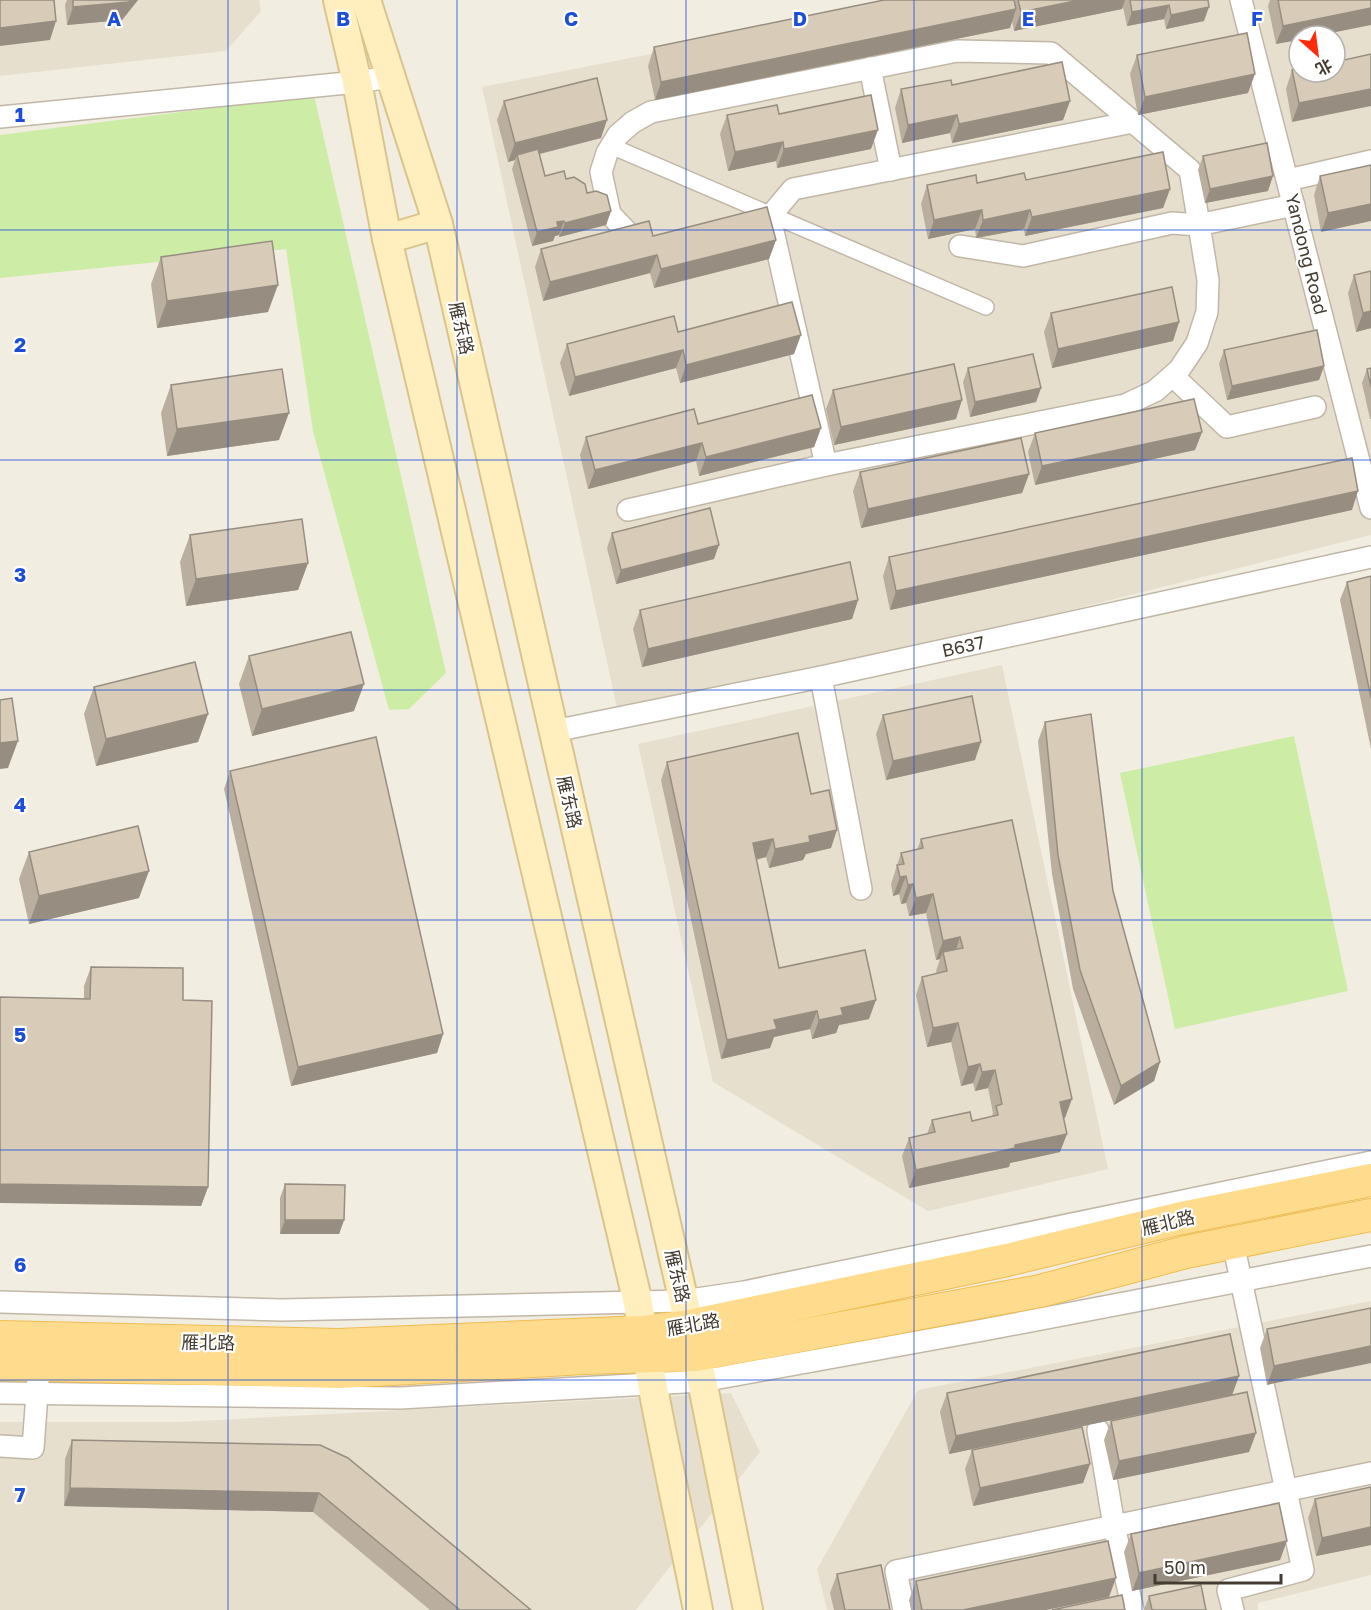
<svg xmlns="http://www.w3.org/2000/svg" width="1371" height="1610" viewBox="0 0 1371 1610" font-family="'Golos Text','Noto Sans SC',sans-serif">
<rect width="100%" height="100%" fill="#f2ede1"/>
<g fill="#e7dfce" fill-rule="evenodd">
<polygon points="0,0 259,0 261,11 226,51 0,76"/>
<path d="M 927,0 L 1371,0 L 1371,457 L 1359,460 L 1371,508 L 1371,535 L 620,722 L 482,87 ZM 1299,36 L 1335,36 L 1335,72 L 1299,72 Z"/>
<polygon points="1002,665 1108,1169 928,1211 713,1082 638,744"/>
<polygon points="1371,1301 1371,1575 1258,1603 1258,1610 827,1610 817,1569 918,1390"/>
<polygon points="731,1393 760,1452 636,1610 0,1610 0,1422 179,1422"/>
</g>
<g fill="#cdeca5">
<polygon points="314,95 446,673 409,709 389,710 313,431 286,249 0,278 0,135"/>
<polygon points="1294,736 1348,991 1175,1029 1120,773"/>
</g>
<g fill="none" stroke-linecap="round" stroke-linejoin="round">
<g stroke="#c1b7a6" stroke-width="18">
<polyline id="pedestrian" points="611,146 986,307"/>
</g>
<g stroke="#c1b7a6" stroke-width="24">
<g id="minor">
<polyline points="1241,0 1371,508"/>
<polyline points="870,68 891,170"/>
<polyline points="0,117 357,82 390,77"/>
<polyline points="1288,180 1371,161"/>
<polyline points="627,232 610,214 601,172 607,153 618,135 633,122 651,112 957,51 1051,53 1190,170 1208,280 1207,312 1197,343 1179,370 1155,391 1125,405 826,465 628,510"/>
<polyline points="960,246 1023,256 1172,223 1198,225 1294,205"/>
<polyline points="1173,376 1227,427 1315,407"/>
<polyline points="826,465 773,231 772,214 793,189 1133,122"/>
<polyline points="821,677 861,889"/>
<polyline points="554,731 821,677 1371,557"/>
<polyline points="0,1302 282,1310 683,1301 744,1292 1371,1162"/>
<polyline points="0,1393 400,1398 702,1381 983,1330 1371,1256"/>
<polyline points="1098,1430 1114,1526 1133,1610"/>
<polyline points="0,1446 33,1448 38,1380"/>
<polyline points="904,1610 896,1571 1371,1473"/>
<polyline points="1233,1610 1228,1590 1303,1570 1233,1243"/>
</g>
</g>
<g stroke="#dac48d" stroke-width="32">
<g id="secondary">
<path d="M 338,0 L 357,82 L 387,239 L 638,1303 C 654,1406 678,1508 698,1610"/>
<polyline points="366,0 438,224 702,1381 748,1610"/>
<polyline points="387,239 438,224"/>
</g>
</g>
<g stroke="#efbd52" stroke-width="34">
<g id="primary">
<polyline points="0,1337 339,1345 642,1332 689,1326 1007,1260 1177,1219 1371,1180"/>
<polyline points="0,1364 340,1372 584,1358 696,1355 1040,1291 1186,1252 1371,1215"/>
</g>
</g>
<use href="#pedestrian" stroke="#fff" stroke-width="15"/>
<use href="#minor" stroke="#fff" stroke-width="21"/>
<use href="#secondary" stroke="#ffeebe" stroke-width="28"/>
<use href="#primary" stroke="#ffdc8d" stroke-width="32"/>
</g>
<g fill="#baaf9e">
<polygon points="67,0 138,0 122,20 67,25 65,5"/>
<polygon points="884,0 1208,0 1204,21 1166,29 1164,19 1127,26 1123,7 1122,9 1014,31 1012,21 1010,28 655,100 648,66 654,47"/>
<polygon points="1270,0 1371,0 1276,44 1268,6"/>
<polygon points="1137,55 1248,93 1138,115 1130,74"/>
<polygon points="1292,70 1335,72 1292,122 1286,89"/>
<polygon points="952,85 1070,101 1063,120 952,143 950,133 902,143 895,108 901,89"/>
<polygon points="504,101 601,138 540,154 545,176 566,179 587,193 611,211 606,225 559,237 559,235 555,236 553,241 532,246 512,169 515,160 508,162 497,120"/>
<polygon points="779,114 871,149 777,168 776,161 728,171 720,134 727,115"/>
<polygon points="1203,156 1268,191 1205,203 1198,170"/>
<polygon points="1371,165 1321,232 1314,195 1320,176"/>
<polygon points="1026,180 1170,189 1163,208 1025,236 1024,229 976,238 975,229 928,239 921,204 927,185"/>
<polygon points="653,236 776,240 769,259 654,288 650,273 543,301 535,267 541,249"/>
<polygon points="161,257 268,312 157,328 151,284"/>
<polygon points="1354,275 1371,328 1356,332 1348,293"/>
<polygon points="1051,313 1179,322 1173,341 1052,368 1044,332"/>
<polygon points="678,332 794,354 680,383 676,368 569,396 560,363 567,344"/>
<polygon points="1224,350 1324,366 1319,380 1227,400 1219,364"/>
<polygon points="968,368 1041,388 1036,402 970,417 963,382"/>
<polygon points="1371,368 1371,419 1370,419 1362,383 1367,369"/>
<polygon points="171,385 279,440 167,456 161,413"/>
<polygon points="833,390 956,419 834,445 826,409"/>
<polygon points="698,424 821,428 814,447 699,476 696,461 588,489 580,455 586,437"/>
<polygon points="1202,432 1195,450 1035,485 1028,452 1035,433"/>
<polygon points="860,472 1029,474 1022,493 861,528 853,491"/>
<polygon points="1352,510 890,610 883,576 889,557"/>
<polygon points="612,533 714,559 616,584 607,548"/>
<polygon points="190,535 308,563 298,590 186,606 180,562"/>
<polygon points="1371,576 1371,749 1340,600 1347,582"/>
<polygon points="858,600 852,619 642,667 633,629 640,610"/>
<polygon points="249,656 354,711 252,736 239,684"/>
<polygon points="94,687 208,714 198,742 96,766 84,714"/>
<polygon points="883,715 975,760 886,780 876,734"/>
<polygon points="1045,722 1113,891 1160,1062 1154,1081 1114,1105 1073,989 1052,874 1038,741"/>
<polygon points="667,762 811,794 831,848 806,854 803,860 769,868 766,857 756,860 779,968 869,1019 839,1025 836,1033 812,1039 810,1029 774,1037 770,1048 721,1059 661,780"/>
<polygon points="230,771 443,1034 437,1053 291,1086 224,789"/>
<polygon points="921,839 1065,1118 1063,1118 1060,1152 1010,1163 1009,1167 909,1188 902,1156 909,1138 927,1134 932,1120 972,1121 992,1116 993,1113 988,1088 975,1091 973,1083 961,1086 951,1042 927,1047 916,995 922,977 937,974 936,971 940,959 936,960 926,913 909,916 906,903 901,904 899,894 893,896 891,884 901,853 917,850"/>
<polygon points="29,852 139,898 29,924 19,879"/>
<polygon points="91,967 183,1000 208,1187 201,1206 84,999 84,986"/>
<polygon points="285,1184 344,1220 339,1234 280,1234 280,1198"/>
<polygon points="1371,1308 1267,1385 1260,1348 1267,1329"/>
<polygon points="1239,1376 1232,1395 949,1454 940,1412 947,1393"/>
<polygon points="1111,1421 1256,1433 1249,1452 1113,1480 1104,1440"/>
<polygon points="72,1440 320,1445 531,1610 430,1610 313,1512 64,1506 65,1459"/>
<polygon points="972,1450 1090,1464 1083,1483 973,1506 965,1469"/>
<polygon points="1371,1487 1371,1545 1316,1556 1308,1518 1315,1499"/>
<polygon points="1131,1534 1280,1560 1132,1591 1124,1552"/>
<polygon points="837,1574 890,1610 834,1610 830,1593"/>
<polygon points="916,1581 1109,1597 1046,1610 911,1610 909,1600"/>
<polygon points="1149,1596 1206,1610 1144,1610"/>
</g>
<g fill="#978e81">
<polygon points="130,0 138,0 122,20 67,25 73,7"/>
<polygon points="1080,0 1125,0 1122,9 1014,31 1021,12"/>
<polygon points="1169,5 1164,19 1127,26 1132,12"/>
<polygon points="1209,7 1204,21 1166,29 1171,15"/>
<polygon points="1371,8 1371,25 1316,36 1299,36 1299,40 1276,44 1283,26"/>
<polygon points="1016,9 1010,28 655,100 661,82"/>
<polygon points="56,21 50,40 0,46 0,28"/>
<polygon points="1255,74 1248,93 1138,115 1145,97"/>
<polygon points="1371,89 1371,106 1292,122 1299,103"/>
<polygon points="1070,101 1063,120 952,143 959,124"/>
<polygon points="957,115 950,133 902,143 908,125"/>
<polygon points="607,120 601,138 519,159 517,155 515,160 508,162 515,143"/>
<polygon points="878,130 871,149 777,168 784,149"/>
<polygon points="783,142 776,161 728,171 735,152"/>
<polygon points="1273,176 1268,191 1205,203 1210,189"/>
<polygon points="1170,189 1163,208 1025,236 1032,217"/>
<polygon points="1371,204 1371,221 1321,232 1328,213"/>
<polygon points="982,210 975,229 928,239 934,220"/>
<polygon points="1030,210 1024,229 976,238 983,220"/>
<polygon points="611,211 606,225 559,237 565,223"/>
<polygon points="564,221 559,235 555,236 553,241 532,246 537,232 557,222"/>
<polygon points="776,240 769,259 654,288 661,269"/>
<polygon points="657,255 650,273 543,301 550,282"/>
<polygon points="278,285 268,312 157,328 167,301"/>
<polygon points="1371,311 1371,328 1356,332 1363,313"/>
<polygon points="1179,322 1173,341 1052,368 1058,349"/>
<polygon points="801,335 794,354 680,383 686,365"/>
<polygon points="683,350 676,368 569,396 575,377"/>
<polygon points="1324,366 1319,380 1227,400 1232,386"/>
<polygon points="1041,388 1036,402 970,417 975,402"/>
<polygon points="962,400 956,419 834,445 841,427"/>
<polygon points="289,413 279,440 167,456 177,429"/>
<polygon points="821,428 814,447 699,476 706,457"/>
<polygon points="1202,432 1195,450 1035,485 1042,466"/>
<polygon points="702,443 696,461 588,489 595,470"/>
<polygon points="1029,474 1022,493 861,528 868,509"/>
<polygon points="1358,491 1352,510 890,610 896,591"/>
<polygon points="719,545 714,559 616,584 621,570"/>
<polygon points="308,563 298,590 186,606 196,579"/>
<polygon points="858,600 852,619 642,667 648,649"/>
<polygon points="364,684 354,711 252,736 262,709"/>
<polygon points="208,714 198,742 96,766 106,739"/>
<polygon points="18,741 8,768 0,769 0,743"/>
<polygon points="981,742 975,760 886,780 893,761"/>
<polygon points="837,830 831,848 806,854 803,860 769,868 775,849 809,836"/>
<polygon points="773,839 766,857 746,862 753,843"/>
<polygon points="149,871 139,898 29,924 39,896"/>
<polygon points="906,876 899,894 893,896 900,877"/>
<polygon points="913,884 906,903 901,904 908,885"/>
<polygon points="933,894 926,913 909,916 916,898"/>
<polygon points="960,937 954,956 943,952 940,959 936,960 943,941"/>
<polygon points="876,1000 869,1019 839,1025 836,1033 812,1039 819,1020 841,1008"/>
<polygon points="817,1011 810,1029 774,1037 770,1048 721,1059 727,1040 774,1020"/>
<polygon points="958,1023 951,1042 927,1047 933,1028"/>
<polygon points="443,1034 437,1053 291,1086 298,1067"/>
<polygon points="1160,1062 1154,1081 1114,1105 1121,1086"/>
<polygon points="980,1064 973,1083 961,1086 968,1067"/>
<polygon points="995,1070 988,1088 975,1091 982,1072"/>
<polygon points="1072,1099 1065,1118 1053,1120 1060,1102"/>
<polygon points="1067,1134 1060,1152 1010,1163 1009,1167 909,1188 916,1170 1015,1145"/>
<polygon points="0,1184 208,1187 201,1206 0,1203"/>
<polygon points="285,1220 344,1220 339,1234 280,1234"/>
<polygon points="1371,1346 1371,1363 1267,1385 1274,1366"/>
<polygon points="1239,1376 1232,1395 949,1454 956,1436"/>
<polygon points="1256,1433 1249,1452 1113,1480 1119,1461"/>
<polygon points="1090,1464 1083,1483 973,1506 980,1488"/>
<polygon points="70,1488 319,1493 313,1512 64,1506"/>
<polygon points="1371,1527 1371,1545 1316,1556 1322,1538"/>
<polygon points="1287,1541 1280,1560 1132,1591 1139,1573"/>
<polygon points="1116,1578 1109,1597 1046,1610 963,1610"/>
</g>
<g fill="#d8cbb8" stroke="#978e81" stroke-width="1.5">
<polygon points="0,0 54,0 56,21 0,28"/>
<polygon points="73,0 130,0 129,2 73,7"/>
<polygon points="884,0 1014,0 1016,9 661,82 654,47"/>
<polygon points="1018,0 1080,0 1021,12"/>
<polygon points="1130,0 1208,0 1209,7 1171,15 1169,5 1132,12"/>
<polygon points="1278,0 1371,0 1371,8 1283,26"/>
<polygon points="1247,33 1255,74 1145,97 1137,55"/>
<polygon points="1371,54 1371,89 1299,103 1292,70 1299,69 1299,72 1335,72 1335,62"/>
<polygon points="1062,62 1070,101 959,124 957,115 908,125 901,89 951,80 952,85"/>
<polygon points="597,78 607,120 515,143 504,101"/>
<polygon points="871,95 878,130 784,149 783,142 735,152 727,115 777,105 779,114"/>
<polygon points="1267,143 1273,176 1210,189 1203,156"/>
<polygon points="538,149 545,176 564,171 566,179 574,177 585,184 587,193 596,191 607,195 611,211 565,223 564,221 557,222 558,227 537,232 517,155"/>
<polygon points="1163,152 1170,189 1032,217 1030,210 983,220 982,210 934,220 927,185 976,175 977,183 1024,173 1026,180"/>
<polygon points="1371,165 1371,204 1328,213 1320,176"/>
<polygon points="767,207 776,240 661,269 657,255 550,282 541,249 649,221 653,236"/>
<polygon points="272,241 278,285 167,301 161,257"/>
<polygon points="1371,271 1371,311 1363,313 1354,275"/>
<polygon points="1172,287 1179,322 1058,349 1051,313"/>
<polygon points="792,302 801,335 686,365 683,350 575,377 567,344 674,316 678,332"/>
<polygon points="1317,330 1324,366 1232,386 1224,350"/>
<polygon points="1033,354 1041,388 975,402 968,368"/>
<polygon points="954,364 962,400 841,427 833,390"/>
<polygon points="1371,368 1371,387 1367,369"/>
<polygon points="282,369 289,413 177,429 171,385"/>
<polygon points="812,395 821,428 706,457 702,443 595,470 586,437 694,409 698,424"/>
<polygon points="1194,399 1202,432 1042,466 1035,433"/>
<polygon points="1021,438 1029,474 868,509 860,472"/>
<polygon points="1352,458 1358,491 896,591 889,557"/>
<polygon points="710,508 719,545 621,570 612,533"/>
<polygon points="302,519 308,563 196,579 190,535"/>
<polygon points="850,562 858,600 648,649 640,610"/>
<polygon points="1371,576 1371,698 1347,582"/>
<polygon points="351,632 364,684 262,709 249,656"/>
<polygon points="195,662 208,714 106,739 94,687"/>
<polygon points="972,696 981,742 893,761 883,715"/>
<polygon points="12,698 18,741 0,743 0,700"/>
<polygon points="1091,714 1113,891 1160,1062 1121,1086 1080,970 1058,855 1045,722"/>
<polygon points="798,733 811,794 829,790 837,830 809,836 810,842 775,849 773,839 753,843 779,968 865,950 876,1000 841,1008 843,1015 819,1020 817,1011 774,1020 777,1029 727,1040 667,762"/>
<polygon points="376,737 443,1034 298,1067 230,771"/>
<polygon points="1012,820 1072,1099 1060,1102 1067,1134 1015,1145 1015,1148 916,1170 909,1138 935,1132 932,1120 970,1112 972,1121 998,1115 996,1106 1002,1104 995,1070 982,1072 980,1064 968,1067 958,1023 933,1028 922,977 947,971 943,952 963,948 960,937 943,941 933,894 916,898 913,884 908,885 906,876 900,877 897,865 904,864 901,853 923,848 921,839"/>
<polygon points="138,826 149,871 39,896 29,852"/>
<polygon points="91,967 183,968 183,1000 212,1001 208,1187 0,1184 0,997 90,999"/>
<polygon points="285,1184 345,1185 344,1220 285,1220"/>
<polygon points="1371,1308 1371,1346 1274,1366 1267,1329"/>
<polygon points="1230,1334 1239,1376 956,1436 947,1393"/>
<polygon points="1247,1392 1256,1433 1119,1461 1111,1421"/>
<polygon points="1082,1427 1090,1464 980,1488 972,1450"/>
<polygon points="72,1440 320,1445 348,1458 531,1610 460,1610 319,1493 70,1488"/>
<polygon points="1371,1487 1371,1527 1322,1538 1315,1499"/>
<polygon points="1279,1503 1287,1541 1139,1573 1131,1534"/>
<polygon points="1108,1541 1116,1578 963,1610 922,1610 916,1581"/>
<polygon points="881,1565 890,1610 845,1610 837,1574"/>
<polygon points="1201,1585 1206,1610 1152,1610 1149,1596"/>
<polygon points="1122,1595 1125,1610 1052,1610"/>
</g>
<path fill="none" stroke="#1d4ed8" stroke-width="1.5" stroke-opacity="0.55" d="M 228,0 L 228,1610M 457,0 L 457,1610M 686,0 L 686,1610M 914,0 L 914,1610M 1142,0 L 1142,1610M 0,230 L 1371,230M 0,460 L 1371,460M 0,690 L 1371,690M 0,920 L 1371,920M 0,1150 L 1371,1150M 0,1380 L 1371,1380"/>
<g text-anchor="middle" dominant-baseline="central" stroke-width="4.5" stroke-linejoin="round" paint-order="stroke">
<g font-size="18" fill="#443c31" stroke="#fff">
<text transform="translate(1307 254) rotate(76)">Yandong Road</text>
<text transform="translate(462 328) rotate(77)">雁东路</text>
<text transform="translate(963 646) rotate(-12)">B637</text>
<text transform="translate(570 802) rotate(77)">雁东路</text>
<text transform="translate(1168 1222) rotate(-13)">雁北路</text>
<text transform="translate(678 1276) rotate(77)">雁东路</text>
<text transform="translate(693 1324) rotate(-10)">雁北路</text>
<text transform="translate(208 1342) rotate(1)">雁北路</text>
</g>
</g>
<g font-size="20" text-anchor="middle" font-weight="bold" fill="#1d4ed8" stroke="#fff" stroke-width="4.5" stroke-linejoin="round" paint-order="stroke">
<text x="114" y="26">A</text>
<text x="343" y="26">B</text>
<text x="571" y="26">C</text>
<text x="800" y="26">D</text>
<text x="1028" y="26">E</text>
<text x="1257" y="26">F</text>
<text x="20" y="122">1</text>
<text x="20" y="352">2</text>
<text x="20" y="582">3</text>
<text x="20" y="812">4</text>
<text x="20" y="1042">5</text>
<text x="20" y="1272">6</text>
<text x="20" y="1502">7</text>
</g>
<g transform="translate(1317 54) rotate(152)"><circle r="28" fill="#ffffff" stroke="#b4b1ad" stroke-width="1.5"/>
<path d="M0-4.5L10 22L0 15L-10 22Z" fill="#ff2b0b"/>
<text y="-9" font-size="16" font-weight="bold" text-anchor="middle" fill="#443c31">北</text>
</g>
<path d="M1155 1574v9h126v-9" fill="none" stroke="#443c31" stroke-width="3"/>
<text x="1164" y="1574" font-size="18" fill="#443c31" stroke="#ffffff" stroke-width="4.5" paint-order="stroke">50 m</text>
</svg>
